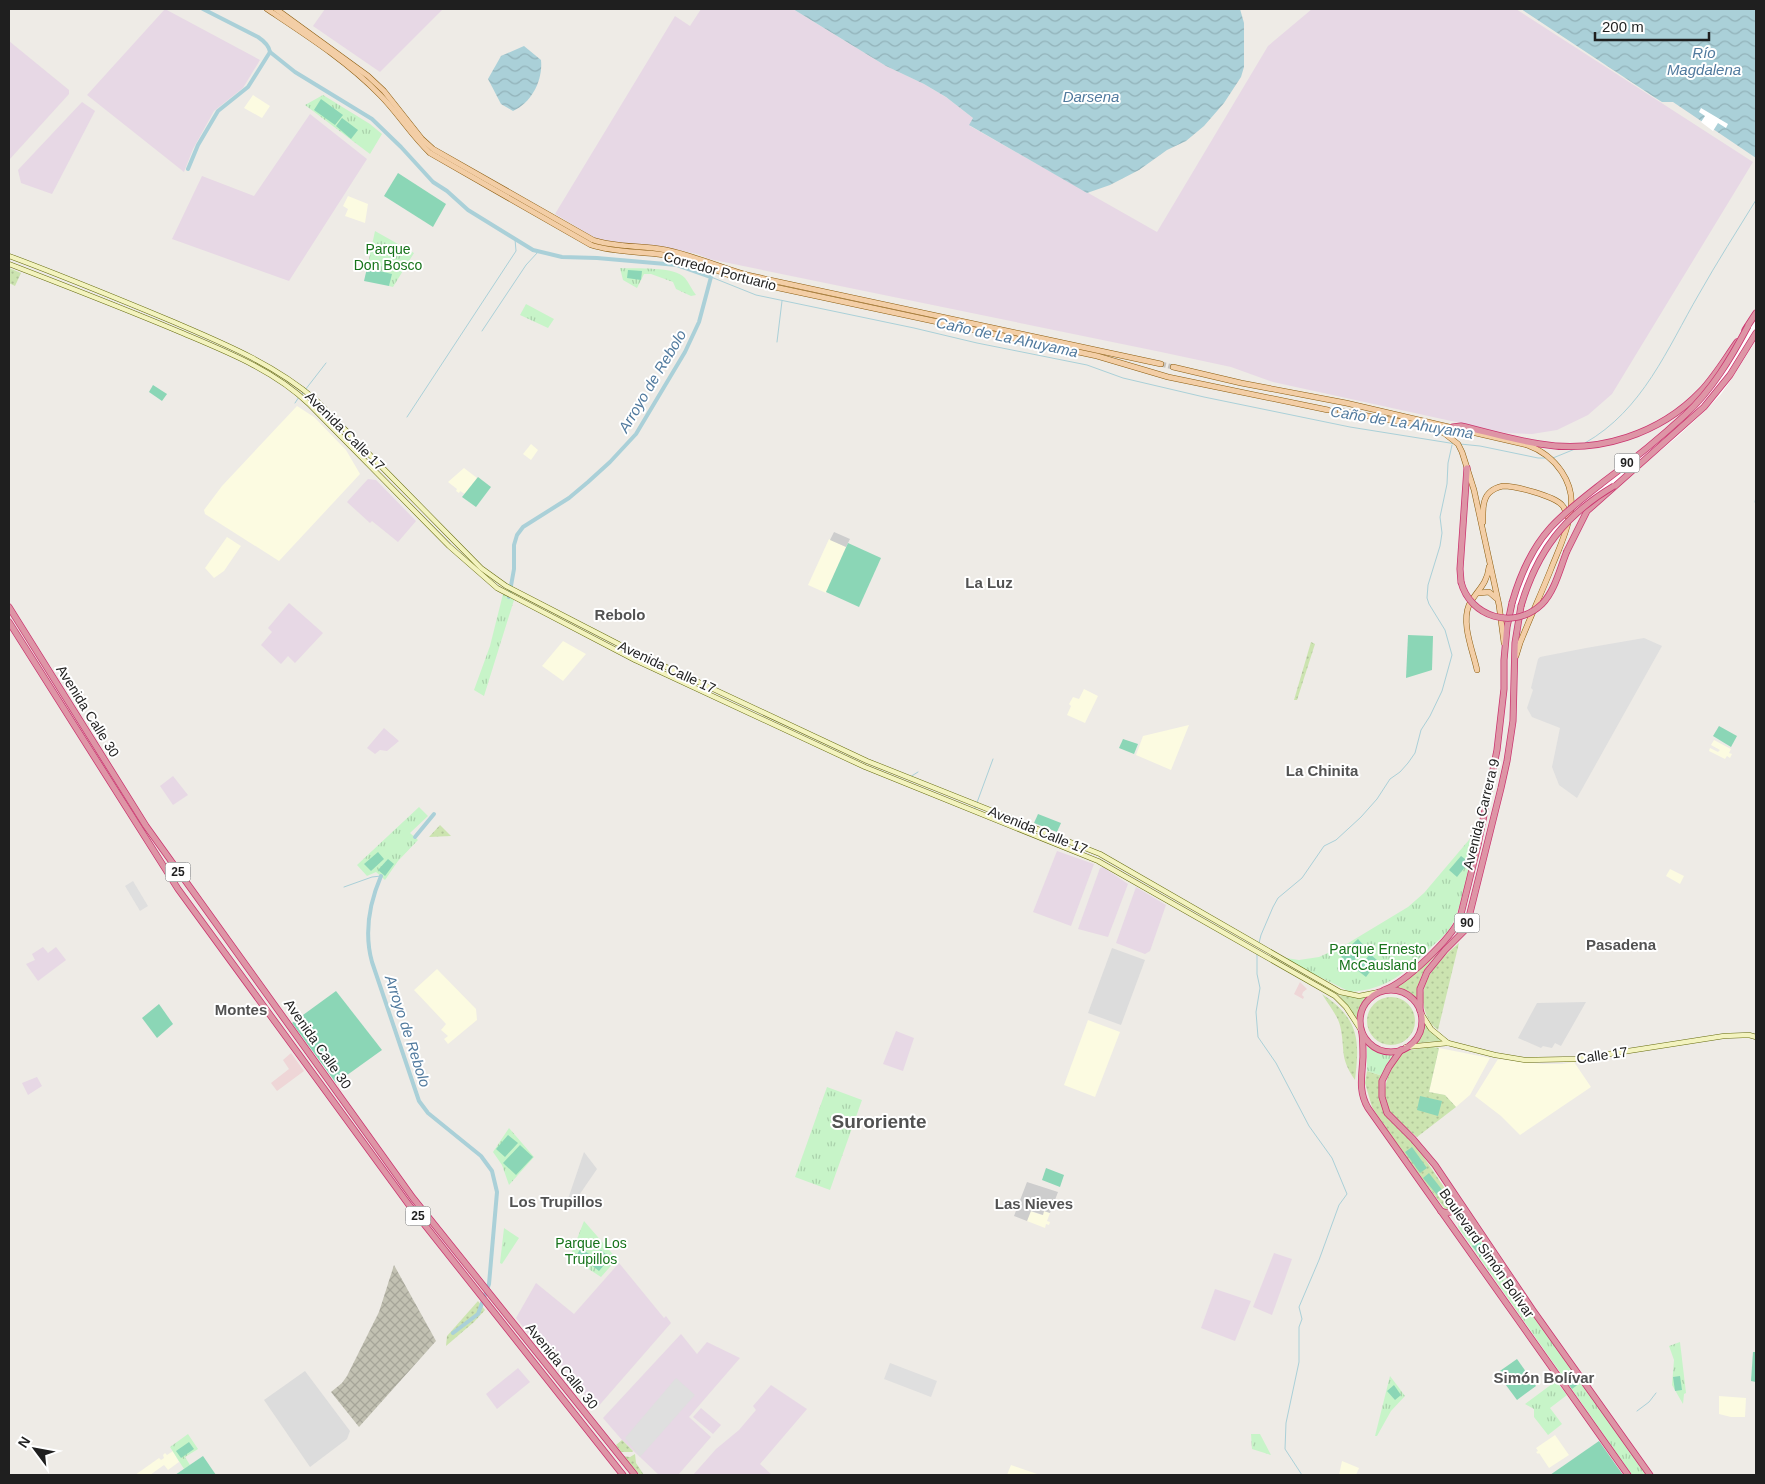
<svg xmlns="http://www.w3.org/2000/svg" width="1765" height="1484" viewBox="0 0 1765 1484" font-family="Arial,sans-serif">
<defs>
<pattern id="construction-cross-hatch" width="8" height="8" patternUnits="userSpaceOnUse" patternTransform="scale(1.25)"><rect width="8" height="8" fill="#c2c1b2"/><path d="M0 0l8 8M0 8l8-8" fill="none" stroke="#a6a599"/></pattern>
<pattern id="grass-dots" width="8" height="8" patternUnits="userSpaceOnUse" patternTransform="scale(1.25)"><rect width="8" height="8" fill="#cce4b0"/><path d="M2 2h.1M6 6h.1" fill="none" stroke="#afc397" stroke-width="1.8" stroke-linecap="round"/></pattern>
<pattern id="park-tufts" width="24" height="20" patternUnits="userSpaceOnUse" patternTransform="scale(1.25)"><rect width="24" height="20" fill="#c7f4c8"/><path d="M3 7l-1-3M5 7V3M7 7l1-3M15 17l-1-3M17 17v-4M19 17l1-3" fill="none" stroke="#aad1ab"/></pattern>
<pattern id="water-waves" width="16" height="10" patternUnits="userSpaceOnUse" patternTransform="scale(1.25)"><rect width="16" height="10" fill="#aad0d8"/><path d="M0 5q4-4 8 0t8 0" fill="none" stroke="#92b2b9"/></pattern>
</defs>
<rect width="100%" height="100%" fill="#eeebe6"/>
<g fill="#dcdcdc">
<polygon points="1112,948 1145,960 1121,1025 1088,1013"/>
<polygon points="1586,1002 1561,1046 1555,1043 1552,1048 1543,1046 1541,1048 1518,1038 1537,1003"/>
<polygon points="584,1152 597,1169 573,1204 568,1199"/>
<polygon points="305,1371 350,1431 347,1439 310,1467 264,1400"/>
</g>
<g fill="#eed6d7">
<polygon points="1300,982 1307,989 1303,992 1302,995 1304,997 1303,999 1294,994"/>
<polygon points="291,1053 304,1071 277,1091 271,1083 289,1069 283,1060"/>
</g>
<g fill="#e7d8e5">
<polygon points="165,9 260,60 243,88 214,111 193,149 184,172 87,95"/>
<polygon points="325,9 443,9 380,72 313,26"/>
<polygon points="701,9 793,9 886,66 924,84 946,97 973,118 970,126 1157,232 1268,46 1312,9 1516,9 1753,162 1612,394 1588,415 1557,430 1532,434 1506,433 1273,382 1231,367 1161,352 709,259 697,254 664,247 613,243 595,238 555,214 675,16 690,26"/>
<polygon points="9,41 69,90 69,94 9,160"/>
<polygon points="82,102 95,111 52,194 21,183 18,170"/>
<polygon points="310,114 367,159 289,281 172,239 202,176 254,196"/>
<polygon points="368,479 376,480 416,521 398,542 372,521 370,523 347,502"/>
<polygon points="289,603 323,633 295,663 288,656 281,664 261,645 272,632 268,628"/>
<polygon points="384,728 399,741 387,751 380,750 375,754 367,748"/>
<polygon points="173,776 188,795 173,805 160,786"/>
<polygon points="1057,851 1094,864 1071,926 1033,912"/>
<polygon points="1103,867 1128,884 1108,937 1078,929 1100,868"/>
<polygon points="1136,887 1166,905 1150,951 1145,954 1116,943"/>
<polygon points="43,947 48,953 56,947 66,960 38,981 26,964 35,960 32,954"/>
<polygon points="896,1031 914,1038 903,1071 883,1064"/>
<polygon points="37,1077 42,1086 28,1095 22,1083"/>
<polygon points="1274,1253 1292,1259 1272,1315 1253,1307"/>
<polygon points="619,1263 664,1318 666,1316 671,1323 596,1409 546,1346 541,1350 516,1318 536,1283 574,1314"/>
<polygon points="1215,1289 1251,1301 1235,1341 1201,1328"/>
<polygon points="681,1334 697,1354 707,1342 740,1358 689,1417 711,1437 678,1475 659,1475 622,1440 603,1418"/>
<polygon points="518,1368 530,1382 497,1409 486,1394"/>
<polygon points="771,1385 807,1409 760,1464 772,1475 693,1475 716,1449 739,1430 756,1410 753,1406"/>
<polygon points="701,1408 721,1425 713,1434 693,1417"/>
</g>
<g fill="#fcfbe1">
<polygon points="253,95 270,106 262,118 244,108"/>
<polygon points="348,196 368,204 365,223 345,216 348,209 343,206"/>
<polygon points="297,406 314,417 346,450 360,474 279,561 205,514 204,510 222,486"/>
<polygon points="531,444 538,450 531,460 523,454"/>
<polygon points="464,468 477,478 465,494 460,491 459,493 456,491 457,489 448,482"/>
<polygon points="227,537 241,546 224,571 214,578 205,568"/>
<polygon points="829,539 846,547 826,593 808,585"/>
<polygon points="563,641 586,654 563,681 542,666"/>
<polygon points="1084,689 1098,696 1085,723 1067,715 1071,706 1069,704 1073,697 1079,699"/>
<polygon points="1189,725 1171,770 1136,755 1143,736"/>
<polygon points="1714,740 1731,749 1729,753 1732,754 1730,758 1727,756 1725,759 1709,751 1710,748 1718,752 1720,750 1711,745"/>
<polygon points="1670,869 1684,876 1680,884 1666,876"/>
<polygon points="437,969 476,1009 477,1020 448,1044 444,1039 448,1036 441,1030 446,1024 414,990"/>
<polygon points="1088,1020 1120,1032 1095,1097 1064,1085"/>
<polygon points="1439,1048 1490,1058 1470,1095 1456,1107 1445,1095 1429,1092"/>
<polygon points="1498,1059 1543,1064 1562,1064 1574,1062 1591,1087 1520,1135 1501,1116 1475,1096"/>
<polygon points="1030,1211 1042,1215 1044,1211 1050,1213 1047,1221 1050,1222 1049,1225 1046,1224 1045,1228 1027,1221"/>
<polygon points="1719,1396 1746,1398 1745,1417 1731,1417 1719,1414"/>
<polygon points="1555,1435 1569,1455 1549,1468 1539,1453 1538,1454 1536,1452 1538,1451 1536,1448"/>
<polygon points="173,1451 179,1462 168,1470 164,1465 150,1475 135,1475 159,1458 161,1460 164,1458 163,1455 165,1453 167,1455"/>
<polygon points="1342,1461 1359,1468 1356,1475 1339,1475"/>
<polygon points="1011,1465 1040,1475 1007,1475"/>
</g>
<g fill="#cdcdcd">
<polygon points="834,532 850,539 846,547 830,540"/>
<polygon points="1027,1182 1058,1192 1050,1213 1044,1211 1043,1215 1031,1211 1027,1221 1014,1216"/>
</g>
<polygon fill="url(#construction-cross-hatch)" points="394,1265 436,1341 359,1427 331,1392 342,1383 347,1376 379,1312"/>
<g fill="url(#grass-dots)">
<polygon points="9,268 21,273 15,286 9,283"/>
<polygon points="1311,642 1315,644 1297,700 1294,700"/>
<polygon points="440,825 451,836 429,837"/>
<path d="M 1459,943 L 1438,1030 C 1431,1025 1428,1019 1425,1011 C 1416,982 1439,960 1459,943 Z"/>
<path d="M 1444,946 C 1428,964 1417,974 1418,1000 L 1407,992 L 1396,988 Z"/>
<path d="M 1322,994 C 1359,1019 1360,1039 1355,1080 C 1340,1058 1345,1052 1341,1030 C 1339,1016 1329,1006 1322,994 Z"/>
<polygon points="1339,995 1367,998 1361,1007 1357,1019"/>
<circle cx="1391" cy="1021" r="24"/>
<polygon points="1423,1021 1430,1031 1442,1041 1425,1042 1414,1044 1420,1037"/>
<path d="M 1433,1047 L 1439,1048 L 1429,1092 L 1445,1095 L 1456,1107 L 1417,1137 C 1408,1129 1395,1120 1389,1110 C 1378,1091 1391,1066 1403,1051 Z"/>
<polygon points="1367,1071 1383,1076 1384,1110 1415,1144 1454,1202 1454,1206 1449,1210 1445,1209 1401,1151 1372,1107 1365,1083"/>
<polygon points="478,1301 485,1310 474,1322 446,1346 447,1336"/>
<polygon points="622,1440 633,1451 632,1452 621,1452 616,1445"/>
<polygon points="635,1454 636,1463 644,1475 640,1475 623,1456 630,1457"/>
</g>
<g fill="url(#park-tufts)">
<polygon points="323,95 370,124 382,134 370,154 305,105"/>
<polygon points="375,231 414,253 393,287 389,286 391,274 367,268"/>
<path d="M 620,268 C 636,269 675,266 685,278 C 689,283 692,290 696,295 L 691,296 L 676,289 L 673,282 L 651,274 L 644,274 L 637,288 L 623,280 Z"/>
<polygon points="526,304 554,319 548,328 520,315"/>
<polygon points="503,594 514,600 484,696 474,690 490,646"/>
<polygon points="419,807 428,816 410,833 418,840 398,861 385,880 376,872 367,876 357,865"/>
<path d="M 1474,834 L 1477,837 C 1469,865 1465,898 1452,925 C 1447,934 1438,941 1431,947 C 1404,973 1389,989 1350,992 L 1280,957 L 1299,960 L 1319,957 L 1345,945 L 1408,907 L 1424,893 Z"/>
<path d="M 1367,1042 C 1377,1051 1384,1053 1397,1054 L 1383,1076 L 1367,1071 Z"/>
<polygon points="827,1087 862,1100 830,1190 795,1177"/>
<polygon points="509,1128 534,1157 509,1185 502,1165 493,1152"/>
<polygon points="1463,1220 1467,1220 1647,1475 1632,1475 1458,1227 1459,1223"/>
<polygon points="584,1221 617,1259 601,1277 570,1257"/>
<polygon points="504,1228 519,1238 502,1264 500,1263"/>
<polygon points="1680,1342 1686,1393 1684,1394 1683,1404 1672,1385 1674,1360 1669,1346"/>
<polygon points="1390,1376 1405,1396 1391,1411 1377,1436 1375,1436"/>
<polygon points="1556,1381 1567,1395 1550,1408 1562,1424 1548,1435 1534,1417 1534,1409 1525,1404"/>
<polygon points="188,1434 198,1449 185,1457 190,1465 184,1469 170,1447"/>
<polygon points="1251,1434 1260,1434 1271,1455 1252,1449"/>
</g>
<g fill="#8bd6b6">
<polygon points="321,99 343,115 335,125 314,110"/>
<polygon points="342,118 358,130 351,139 336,126"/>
<polygon points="398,173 446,204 433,227 384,196"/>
<polygon points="367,268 392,274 389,286 364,281"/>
<polygon points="628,270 642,271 641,280 627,278"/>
<polygon points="153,385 167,394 162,401 149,392"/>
<polygon points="478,477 491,487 476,507 462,497"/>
<polygon points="848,543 881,558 859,607 826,592"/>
<polygon points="1408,635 1433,636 1432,670 1406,678"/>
<polygon points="1719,726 1737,736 1731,747 1713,736"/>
<polygon points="1123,739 1138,744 1134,754 1119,748"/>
<polygon points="1038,814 1061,823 1057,832 1034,823"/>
<polygon points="378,852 384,859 371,871 364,864"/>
<polygon points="1461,856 1469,862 1457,877 1449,870"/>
<polygon points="388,859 394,864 385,876 378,870"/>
<polygon points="1358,939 1367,949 1349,965 1340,955"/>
<polygon points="1370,954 1378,961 1366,977 1357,970"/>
<polygon points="336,991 382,1050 336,1083 292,1023"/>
<polygon points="159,1004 173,1024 157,1038 142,1018"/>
<polygon points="1420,1096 1442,1101 1438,1116 1417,1110"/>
<polygon points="508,1135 518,1143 505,1157 496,1149"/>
<polygon points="520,1145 533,1157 516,1175 503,1163"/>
<polygon points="1412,1147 1427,1168 1420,1173 1405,1152"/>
<polygon points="1046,1168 1064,1175 1060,1187 1042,1180"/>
<polygon points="1429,1173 1443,1191 1437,1195 1423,1178"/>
<polygon points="1479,1241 1487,1252 1481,1257 1472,1246"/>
<polygon points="581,1248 593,1257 587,1264 576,1256"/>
<polygon points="601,1250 610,1258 599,1271 590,1264"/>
<polygon points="1753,1352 1756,1352 1756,1382 1751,1381"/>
<polygon points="1517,1359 1536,1386 1517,1400 1497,1373"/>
<polygon points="1575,1375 1580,1383 1572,1389 1566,1380"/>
<polygon points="1680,1376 1682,1390 1675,1391 1673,1377"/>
<polygon points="1394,1385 1401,1395 1395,1400 1387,1391"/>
<polygon points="1599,1441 1623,1475 1550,1475"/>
<polygon points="189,1442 194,1449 181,1458 176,1451"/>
<polygon points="203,1456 216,1475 175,1475"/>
</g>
<g fill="#dfdfdf">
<polygon points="1644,638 1662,646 1577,798 1559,785 1552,767 1560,728 1532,717 1527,708 1533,690 1531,688 1538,659 1540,657 1586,648"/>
<polygon points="133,881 148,906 140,911 125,886"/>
<polygon points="890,1363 937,1381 931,1397 884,1379"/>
<polygon points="676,1378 695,1395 640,1457 625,1438"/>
</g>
<g fill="url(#water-waves)">
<polygon points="793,9 1240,9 1244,23 1244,67 1241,77 1224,103 1204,126 1186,141 1167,150 1139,170 1110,185 1087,193 969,125 973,118 946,97 924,84 886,66"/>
<polygon points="1521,9 1756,9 1756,158 1673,102 1662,102 1654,97"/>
<path d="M 524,46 L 541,60 C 543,80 532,102 513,111 L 501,104 L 488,79 L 501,56 Z"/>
</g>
<g fill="#fff">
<polygon points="1701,108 1728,124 1726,128 1718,123 1713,131 1701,122 1705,116 1699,112"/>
<polygon points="1756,307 1756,340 1733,377 1721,394 1707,409 1677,437 1614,489 1586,507 1568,523 1540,560 1523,606 1509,603 1524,564 1548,526 1581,496 1668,427 1697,399 1735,346"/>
</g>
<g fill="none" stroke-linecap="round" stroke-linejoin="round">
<g stroke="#aad0d8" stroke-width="1">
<polyline points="711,277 756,295 914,328 977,343 1087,365 1123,378 1204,397 1350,427 1456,444"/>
<polyline points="482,331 526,265 538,252"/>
<polyline points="777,342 782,301"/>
<polyline points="302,394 326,363"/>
<polyline points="295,403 299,397"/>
<polyline points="407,417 516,251 515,239"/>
<path d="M 1585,443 C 1643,410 1667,349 1699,294 C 1717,262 1737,231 1756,200"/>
<polyline points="1460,444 1480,446 1538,458 1547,458"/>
<polyline points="1553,458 1575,449"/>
<polyline points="1755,502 1756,497"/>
<polyline points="910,777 918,772"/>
<polyline points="975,808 993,759"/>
<polyline points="344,887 372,877 381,876"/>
<polyline points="1259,943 1261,935 1273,907 1278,898 1302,878 1324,846 1336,840 1361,817 1377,799 1390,779 1400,772 1408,763 1415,753 1421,730 1430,716 1442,691 1452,655 1445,630 1429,604 1427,598 1428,585 1440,546 1442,533 1440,517 1447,484 1448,463 1452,445"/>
<polyline points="1257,954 1257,974 1260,988 1256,1012 1258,1037 1276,1063 1309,1126 1332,1158 1347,1194 1339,1205 1319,1260 1299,1307 1302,1319 1299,1327 1299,1362 1286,1423 1285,1449 1302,1475"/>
<polyline points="1637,1411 1649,1402 1656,1393"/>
</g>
<g stroke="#aad0d8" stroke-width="4">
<path d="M 203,9 L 258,37 C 264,41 269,45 270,52 L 295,72 L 372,119 L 401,147 L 433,182 L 447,191 L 468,210 L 533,250 L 562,257 L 597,258 L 677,265 L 711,277 L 699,322 L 685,352 L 636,434 L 610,462 L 588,482 L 569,498 L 523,527 L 517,535 L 514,545 L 514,569 L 509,597"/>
<polyline points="188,169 198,145 218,111 248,87 270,52"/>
<polyline points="415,837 434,814"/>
<path d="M 381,876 C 369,904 364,933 372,962 L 419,1101 L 428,1113 L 481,1156 L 492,1171 L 497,1192 L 489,1284 L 478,1314 L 453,1333"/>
</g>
<g stroke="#c5c2be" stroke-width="5" stroke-dasharray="5 2.5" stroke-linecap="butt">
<polyline points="1161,364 1173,367"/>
<polyline points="1328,410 1340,411"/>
</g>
<g stroke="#666c0f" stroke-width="5.5">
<g id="secondary">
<path d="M 9,256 C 63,276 116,298 169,320 C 220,342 273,363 316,400 L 481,568 L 506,586 L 632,651 L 867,761 L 1100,854 L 1340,992 L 1359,996 L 1379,992"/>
<path d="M 9,264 C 66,286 123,308 180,332 C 225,351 274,370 309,404 L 449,546 L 497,588 L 635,660 L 865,767 L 1098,861 L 1335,996 L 1346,1007 L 1361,1030"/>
<polyline points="1421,1013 1431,1029 1448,1043"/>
<polyline points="1406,1047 1448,1043 1495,1055 1525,1060 1577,1059 1724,1036 1749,1035 1756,1037"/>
</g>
</g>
<g stroke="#8b5c0e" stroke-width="6">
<g id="primary">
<path d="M 267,9 C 306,35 347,61 380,95 C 398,113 411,135 430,153 L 591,245 C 615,253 640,251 664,255 C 693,259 719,272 746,281 L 1097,356 L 1168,377 L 1328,410"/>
<path d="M 276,9 L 368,76 L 384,91 L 422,139 L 433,149 L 593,240 C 617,248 642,245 666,250 C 694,256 720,267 747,275 L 1161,364"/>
<path d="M 1173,367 L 1241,383 L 1346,403 L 1527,445 C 1555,455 1577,483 1570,514 C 1567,533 1558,551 1551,569 C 1541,594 1530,618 1520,643 L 1516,656"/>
<polyline points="1340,411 1425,426 1444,433 1458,444 1462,452 1474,490 1499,605 1504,643"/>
<path d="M 1483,522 C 1483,513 1482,500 1489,493 C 1493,489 1498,487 1503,486 C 1516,486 1554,496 1562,505 C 1565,508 1566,512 1567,516"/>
<polyline points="1479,593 1489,592 1496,598"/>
<path d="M 1477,670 C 1473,651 1461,624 1469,605 C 1476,591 1487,585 1489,567"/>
</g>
</g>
<g stroke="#ca356f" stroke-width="7">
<g id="highway">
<polyline points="1745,330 1756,313"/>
<path d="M 1453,427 L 1461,426 C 1487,432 1513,440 1540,444 C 1598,454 1660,434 1701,391 C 1715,376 1725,359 1737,342"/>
<polyline points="1567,551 1587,511 1704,407 1730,375 1756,333"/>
<polyline points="1461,582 1460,569 1467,468"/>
<polyline points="9,607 146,826 413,1198 635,1475"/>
<polyline points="9,622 178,889 409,1205 623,1475"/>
<path d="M 1384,990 C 1404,984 1452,938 1460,918 L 1478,845 L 1497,750 L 1504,689 L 1504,660 L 1507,627 L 1512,603"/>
<circle cx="1391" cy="1021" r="31"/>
<polyline points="1420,1010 1420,989 1427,972 1445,950 1466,929 1501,788 1507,761 1513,721 1515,643 1521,606"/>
<path d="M 1362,1033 C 1363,1041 1363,1049 1363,1057 C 1362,1076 1358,1091 1368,1108 L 1628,1475"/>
<polyline points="1401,1050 1389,1067 1382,1081 1382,1097 1387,1113 1413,1139 1435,1165 1532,1309 1650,1475"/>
<polyline points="1441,1211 1447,1213 1454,1211 1457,1205 1457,1200"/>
</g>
</g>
<use href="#secondary" stroke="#f3f3bf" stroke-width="4.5"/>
<use href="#primary" stroke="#f3cea6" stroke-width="5"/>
<use href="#highway" stroke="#de95a6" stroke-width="5.5"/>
<g stroke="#ca356f" stroke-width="7" stroke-linecap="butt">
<g id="highway-bridge">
<path d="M 1461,582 C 1470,617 1514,631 1542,604 C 1555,591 1560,568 1567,551"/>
<path d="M 1512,603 C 1520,575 1531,549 1551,527 C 1568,509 1587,495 1606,480 C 1633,460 1660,438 1685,415 C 1712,390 1731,358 1748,326"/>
<path d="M 1521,606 C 1537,551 1565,515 1614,486"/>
</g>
</g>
<use href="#highway-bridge" stroke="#de95a6" stroke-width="5.5"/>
</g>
<g text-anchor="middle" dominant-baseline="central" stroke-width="4" stroke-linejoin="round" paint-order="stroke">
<g fill="#fff" stroke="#626262" stroke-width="1">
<rect x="1614.5" y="453.5" width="25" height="19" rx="4"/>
<rect x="165.5" y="862.5" width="25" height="19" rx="4"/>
<rect x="1454.5" y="913.5" width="25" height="19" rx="4"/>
<rect x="405.5" y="1206.5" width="25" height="19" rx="4"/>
</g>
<g font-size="12" font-weight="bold" fill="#1f1f1f">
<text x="1627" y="463">90</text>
<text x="178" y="872">25</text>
<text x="1467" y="923">90</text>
<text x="418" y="1216">25</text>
</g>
<g font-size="14" fill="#16731a" stroke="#fff">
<text x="388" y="249">Parque<tspan x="388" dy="16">Don Bosco</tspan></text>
<text x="1378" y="949">Parque Ernesto<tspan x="1378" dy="16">McCausland</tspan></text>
<text x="591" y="1243">Parque Los<tspan x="591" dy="16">Trupillos</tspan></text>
</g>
<g font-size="14" fill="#1f1f1f" stroke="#fff">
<text transform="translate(720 271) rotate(15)">Corredor Portuario</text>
<text transform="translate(345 431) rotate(45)">Avenida Calle 17</text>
<text transform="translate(667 667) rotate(25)">Avenida Calle 17</text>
<text transform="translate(88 711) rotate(58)">Avenida Calle 30</text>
<text transform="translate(1481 814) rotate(-76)">Avenida Carrera 9</text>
<text transform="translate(1038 830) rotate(22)">Avenida Calle 17</text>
<text transform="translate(318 1044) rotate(55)">Avenida Calle 30</text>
<text transform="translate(1602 1055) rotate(-8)">Calle 17</text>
<text transform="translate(1487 1253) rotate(55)">Boulevard Simón Bolívar</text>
<text transform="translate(562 1366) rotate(51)">Avenida Calle 30</text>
</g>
<g font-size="15" font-style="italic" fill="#517a9e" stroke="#fff">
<text x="1704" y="52">Río<tspan x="1704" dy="17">Magdalena</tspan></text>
<text x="1091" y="96">Darsena</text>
<text transform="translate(1007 337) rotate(12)">Caño de La Ahuyama</text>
<text transform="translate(652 381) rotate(-59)">Arroyo de Rebolo</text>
<text transform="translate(1402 422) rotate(9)">Caño de La Ahuyama</text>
<text transform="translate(408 1031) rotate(72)">Arroyo de Rebolo</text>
</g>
<g font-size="15" font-weight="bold" fill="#525252" stroke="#fff">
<text x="989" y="582">La Luz</text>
<text x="620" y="614">Rebolo</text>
<text x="1322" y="770">La Chinita</text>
<text x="1621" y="944">Pasadena</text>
<text x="241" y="1009">Montes</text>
<text x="556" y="1201">Los Trupillos</text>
<text x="1034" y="1203">Las Nieves</text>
<text x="1544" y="1377">Simón Bolívar</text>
</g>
<g font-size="19" font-weight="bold" fill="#525252" stroke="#fff">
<text x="879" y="1121">Suroriente</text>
</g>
</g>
<rect width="1765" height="1484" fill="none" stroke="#1f1f1f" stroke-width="20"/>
<g transform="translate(35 1449) rotate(302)" stroke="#ffffff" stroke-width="4" paint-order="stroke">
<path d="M0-4L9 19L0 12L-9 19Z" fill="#1f1f1f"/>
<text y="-8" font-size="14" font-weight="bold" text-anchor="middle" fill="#1f1f1f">N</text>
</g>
<path d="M1595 32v8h114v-8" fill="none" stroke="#1f1f1f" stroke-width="2.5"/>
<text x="1602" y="32" font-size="15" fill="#1f1f1f" stroke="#ffffff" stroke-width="4" paint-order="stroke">200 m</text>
</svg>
